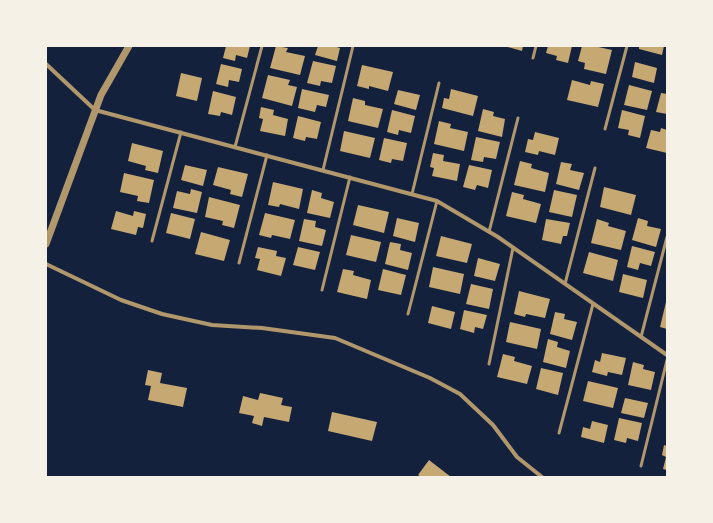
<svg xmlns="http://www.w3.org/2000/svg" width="713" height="523" viewBox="0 0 713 523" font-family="'Libre Baskerville',serif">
<rect width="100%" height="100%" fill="#14213d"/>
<g fill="#c6a872">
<polygon points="226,46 250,46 247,58 236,55 235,61 223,58"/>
<polygon points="276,46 288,48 286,52 305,56 300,75 270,68"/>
<polygon points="318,46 333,46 340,48 337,61 315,55"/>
<polygon points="504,46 523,46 522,51"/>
<polygon points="548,46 572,46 568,63 556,60 557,56 546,53"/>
<polygon points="582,46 594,46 612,50 606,74 584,69 585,63 578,61"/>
<polygon points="639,46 664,46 662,55 639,49"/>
<polygon points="313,61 336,66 332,83 321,81 320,86 307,83"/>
<polygon points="635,62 657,68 654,83 632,77"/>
<polygon points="221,64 242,69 239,82 229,80 228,87 216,84"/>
<polygon points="362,65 393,72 388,91 369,86 369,89 357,86"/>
<polygon points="181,73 202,78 197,101 176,96"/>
<polygon points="268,75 290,80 288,85 297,87 292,106 262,98"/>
<polygon points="572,80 590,85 591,81 604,84 598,107 567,100"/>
<polygon points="629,85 652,91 647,110 624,105"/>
<polygon points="302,89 329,95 326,107 317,105 315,112 298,108"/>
<polygon points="451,89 478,96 473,116 442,108 444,98 449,99"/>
<polygon points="398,90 420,95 416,110 394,104"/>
<polygon points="213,91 236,97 232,115 221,112 220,116 208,114"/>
<polygon points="661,93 667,94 667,114 656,112"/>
<polygon points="353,98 365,101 365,105 383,109 378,128 348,121"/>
<polygon points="261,107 274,110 273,115 288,119 285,136 260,131 263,119 259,118"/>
<polygon points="483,109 494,112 493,116 505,119 502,137 478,131"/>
<polygon points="392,110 415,116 411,133 399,130 398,135 387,132"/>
<polygon points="622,110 645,116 640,138 628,135 629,130 618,128"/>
<polygon points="298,116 321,122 317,139 306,137 305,141 293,138"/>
<polygon points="439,121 451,124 450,128 468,132 464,151 434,144"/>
<polygon points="661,128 667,130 667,153 646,148 651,130 660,132"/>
<polygon points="344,131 375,138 370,158 340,151"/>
<polygon points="535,132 559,138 555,155 539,151 538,155 525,152 528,139 533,140"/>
<polygon points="476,137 500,142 496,159 484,157 483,162 471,160"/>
<polygon points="384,138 407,143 403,161 392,159 391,163 379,160"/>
<polygon points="132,143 163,151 158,173 145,170 146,166 128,161"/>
<polygon points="433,153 444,155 443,161 460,164 457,181 432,176 434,168 430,167"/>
<polygon points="520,161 532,164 531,168 549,173 545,192 514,185"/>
<polygon points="561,162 572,164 570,170 584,173 579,190 556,184"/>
<polygon points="185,165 207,170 203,186 181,180"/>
<polygon points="469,165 492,170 488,188 477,185 475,190 463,187"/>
<polygon points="218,167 248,174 242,197 230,194 231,190 213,185"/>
<polygon points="124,173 154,180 149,203 137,201 138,196 120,192"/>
<polygon points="273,182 303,189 299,209 280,204 279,207 268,205"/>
<polygon points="604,187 636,195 631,215 600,207"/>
<polygon points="191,189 202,192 197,213 173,208 177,191 190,194"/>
<polygon points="312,190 322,193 321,198 334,202 330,218 307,213"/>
<polygon points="554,190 577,195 572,217 549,212"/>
<polygon points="512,192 524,195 523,199 541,204 536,223 506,216"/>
<polygon points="209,197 240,205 234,228 222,225 223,221 205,217"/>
<polygon points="358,205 389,212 384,233 353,225"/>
<polygon points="116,211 133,216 134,211 146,214 143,228 138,227 136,235 111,229"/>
<polygon points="171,213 195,219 190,239 166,233"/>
<polygon points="265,213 295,220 290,239 272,235 271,238 259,235"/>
<polygon points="397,218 419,223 415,242 393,236"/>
<polygon points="638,218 648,221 647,226 661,229 656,247 632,240"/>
<polygon points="304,219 316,221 315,227 326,230 322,246 299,241"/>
<polygon points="546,219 570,223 567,236 563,236 561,244 542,240"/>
<polygon points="597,219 609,223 608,226 626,231 621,250 591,243"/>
<polygon points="201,232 230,240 224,261 195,254"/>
<polygon points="351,235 381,242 376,262 346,255"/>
<polygon points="441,236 472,244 467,263 436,256"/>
<polygon points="390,242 401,244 400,250 412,253 408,270 385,264"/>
<polygon points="632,246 655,252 651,266 640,263 638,270 627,267"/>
<polygon points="258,247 277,251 276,256 286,258 281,276 257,270 260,259 255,258"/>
<polygon points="298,247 320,252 315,270 293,265"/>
<polygon points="589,252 618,260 613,281 583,273"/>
<polygon points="478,258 500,264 495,281 474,276"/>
<polygon points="433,267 464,274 460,294 429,287"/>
<polygon points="343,269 354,271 353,275 371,280 367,299 337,292"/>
<polygon points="383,269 406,275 401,295 378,290"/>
<polygon points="623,274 647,280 643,298 619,292"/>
<polygon points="471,284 493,289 489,309 466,304"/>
<polygon points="519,291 550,299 545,318 526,314 525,317 514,314"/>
<polygon points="666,302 667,302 667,329 660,327"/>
<polygon points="432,306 455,312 451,329 428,323"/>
<polygon points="464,310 487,315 483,329 475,327 474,333 460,329"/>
<polygon points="555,312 565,314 564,319 577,322 572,340 550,334"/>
<polygon points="510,322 541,329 537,349 506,342"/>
<polygon points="548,339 558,342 557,347 570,351 566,368 543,362"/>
<polygon points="602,353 626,358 622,375 608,372 607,376 592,372 595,360 600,362"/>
<polygon points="503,354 515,357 514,361 532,366 527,384 497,377"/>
<polygon points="633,362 644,365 643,369 655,372 651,390 628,385"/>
<polygon points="541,368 563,373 558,395 536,389"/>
<polygon points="148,370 162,373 160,383 187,388 183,407 148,400 151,386 145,385"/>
<polygon points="588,381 618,388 613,408 583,401"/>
<polygon points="260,393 283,398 281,405 292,407 289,422 264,417 262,426 252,423 254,416 239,413 243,396 258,400"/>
<polygon points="625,398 648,403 644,418 621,413"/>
<polygon points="332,412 377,422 372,441 328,431"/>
<polygon points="619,418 642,423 638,441 627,438 626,443 614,440"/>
<polygon points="592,421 608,425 604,443 581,437 583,427 590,429"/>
<polygon points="664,445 667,446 667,470 663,469 666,457 662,455"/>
<polygon points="429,460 451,477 421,477 418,475"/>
</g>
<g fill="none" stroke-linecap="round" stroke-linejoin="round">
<g stroke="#b1986c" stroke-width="3">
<polyline points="533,58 536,46"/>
<polyline points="605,129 627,46"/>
<polyline points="235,147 262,46"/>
<polyline points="323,170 353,46"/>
<polyline points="412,194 439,83"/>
<polyline points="489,232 518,118"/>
<polyline points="152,241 181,132"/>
<polyline points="239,263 267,155"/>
<polyline points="565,284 595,168"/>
<polyline points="322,290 350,177"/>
<polyline points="408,314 437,201"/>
<polyline points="641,337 667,237"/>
<polyline points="489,364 513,248"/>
<polyline points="559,433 593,304"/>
<polyline points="641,466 667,360"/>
</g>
<g stroke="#b1986c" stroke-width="4">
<polyline points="46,64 95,110 437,201 498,237 667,355"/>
<polyline points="46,264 121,300 162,314 212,325 262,328 335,338 430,378 460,394 493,425 517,457 542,477"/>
</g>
<polyline stroke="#b1986c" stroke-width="7" points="46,244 101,95 129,46"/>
</g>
<rect width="713" height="523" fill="none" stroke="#f6f1e7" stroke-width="94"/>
</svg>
